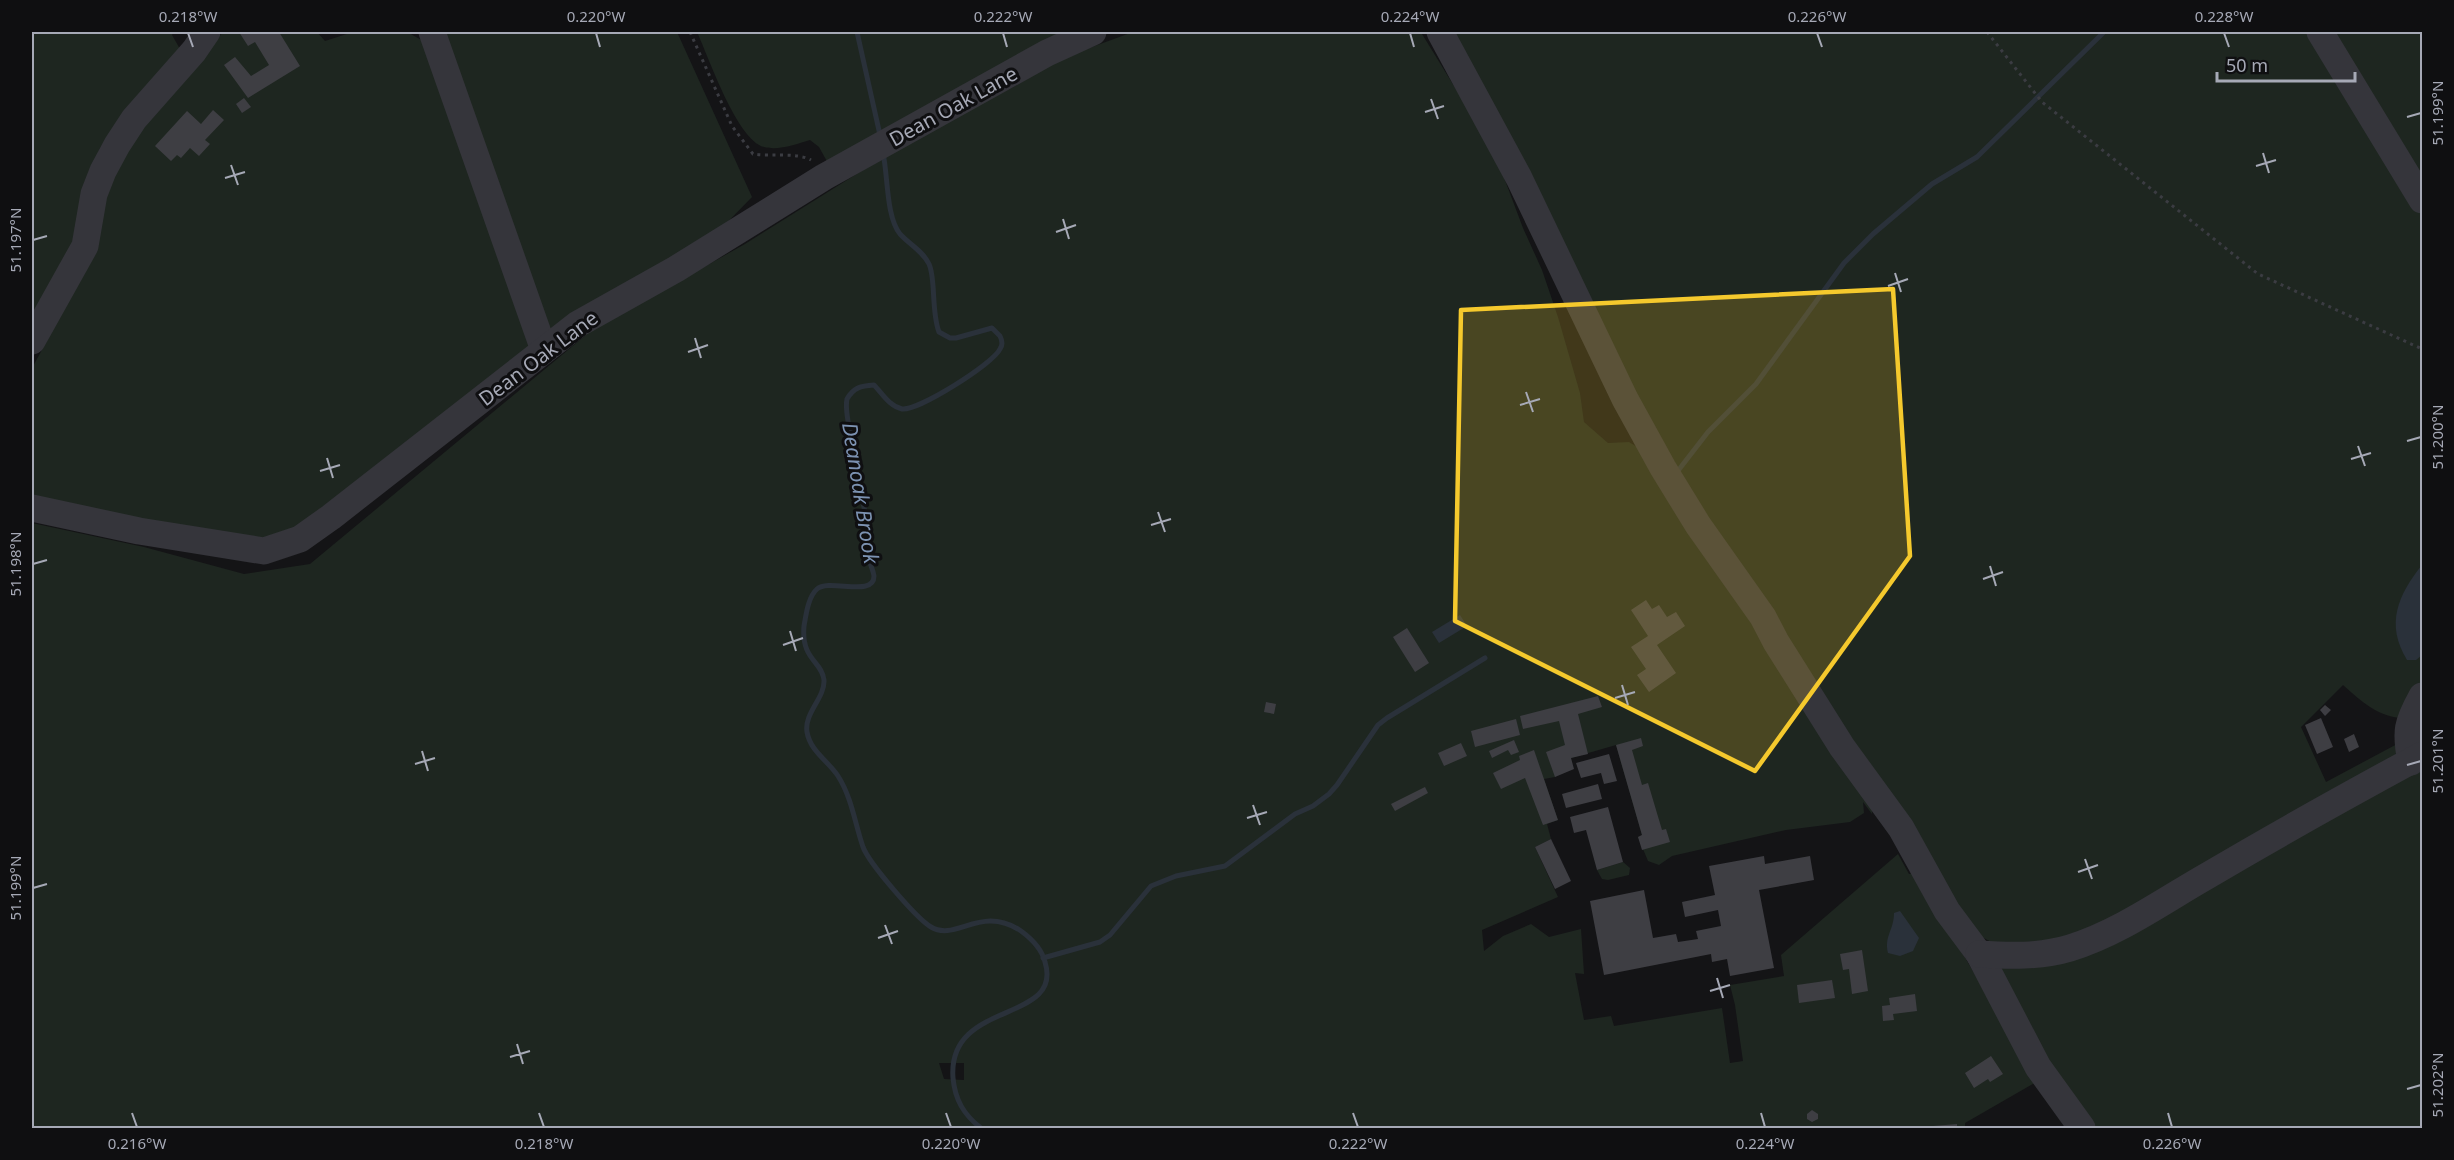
<svg xmlns="http://www.w3.org/2000/svg" width="2454" height="1160" viewBox="0 0 2454 1160" font-family="'Noto Sans',sans-serif">
<rect width="100%" height="100%" fill="#141416"/>
<g fill="#1e2620" fill-rule="evenodd">
<polygon points="32,32 174,32 172,35 180,49 100,148 80,205 74,247 32,323"/>
<polygon points="223,32 317,32 325,41 353,32 407,32 425,42 531,345 283,538 254,543 32,497 32,368 48,339 94,219 126,145"/>
<polygon points="442,32 677,32 752,197 711,239 549,332"/>
<path d="M 697,32 L 1061,32 L 829,165 L 819,147 L 810,140 C 797,144 778,151 764,147 C 737,140 709,58 697,32 Z"/>
<path d="M 1133,32 L 1423,32 L 1422,34 L 1494,151 L 1523,228 L 1542,270 L 1558,317 L 1580,393 L 1584,422 L 1608,443 L 1629,442 L 1647,453 L 1872,798 L 1872,814 L 1863,802 L 1864,813 L 1850,822 L 1786,830 L 1672,856 L 1659,865 L 1648,861 L 1638,837 L 1642,835 L 1616,745 L 1571,758 L 1555,777 L 1544,779 L 1558,820 L 1547,824 L 1551,839 L 1535,847 L 1558,897 L 1482,930 L 1484,951 L 1503,936 L 1531,924 L 1549,937 L 1581,929 L 1584,974 L 1575,973 L 1584,1020 L 1611,1016 L 1614,1026 L 1722,1008 L 1730,1063 L 1743,1061 L 1735,1005 L 1730,985 L 1784,976 L 1781,955 L 1898,854 L 1909,874 L 1917,873 L 2036,1082 L 1965,1123 L 1965,1128 L 32,1128 L 32,523 L 144,547 L 244,574 L 310,564 L 592,330 L 745,244 L 903,145 L 1017,85 L 1062,58 ZM 939,1063 L 964,1063 L 964,1080 L 944,1079 Z"/>
<path d="M 1447,32 L 2314,32 L 2422,213 L 2422,682 L 2410,702 L 2404,718 C 2379,718 2361,701 2343,685 L 2301,727 L 2326,782 L 2399,743 L 2399,757 L 2089,934 L 2001,947 L 1974,933 L 1676,479 Z"/>
<polygon points="2327,32 2422,32 2422,189"/>
<polygon points="2422,761 2422,1128 2089,1128 2001,981 2000,965 2036,960"/>
<polygon points="1623,862 1630,868 1629,875 1608,880 1602,879 1597,870"/>
</g>
<g fill="#2a313a">
<path d="M 2422,565 L 2422,655 L 2416,660 L 2407,660 C 2385,624 2398,595 2422,565 Z"/>
<polygon points="1460,615 1467,626 1439,643 1432,632"/>
<path d="M 1900,911 L 1919,938 L 1913,951 L 1900,956 L 1888,953 C 1884,936 1894,930 1894,913 Z"/>
</g>
<g fill="none" stroke-linecap="round" stroke-linejoin="round">
<g stroke="#2a313a" stroke-width="5">
<polyline points="857,32 880,135"/>
<path d="M 883,153 C 888,175 886,217 900,234 C 910,245 922,250 929,264 C 936,279 931,311 939,332 L 950,338 L 956,338 L 992,328 L 1000,336 C 1002,340 1003,345 1000,349 C 993,364 918,411 902,409 C 889,406 882,393 874,385 C 861,386 854,387 847,399 C 845,408 848,419 849,428 C 852,457 859,484 865,512 C 868,527 867,542 869,557 C 869,563 873,569 874,576 C 874,598 829,578 817,589 C 808,597 806,615 804,626 C 801,660 822,661 824,680 C 825,698 804,713 807,732 C 810,751 829,762 838,776 C 852,798 855,824 863,847 C 869,863 916,918 931,927 C 956,942 981,904 1021,931 C 1032,939 1042,950 1045,962 C 1064,1024 947,999 953,1078 C 955,1100 964,1115 981,1128"/>
<polyline points="1677,472 1708,432 1756,384 1844,263 1873,234 1932,184 1977,157 2104,32"/>
<polyline points="1043,958 1100,942 1110,935 1151,886 1176,876 1225,866 1295,814 1313,806 1329,794 1337,785 1378,725 1387,718 1485,658"/>
</g>
</g>
<g fill="#3e3e43">
<polygon points="239,32 279,32 300,66 248,98 224,65 235,57 251,76 269,65 255,42 248,46"/>
<polygon points="244,98 251,107 242,113 236,104"/>
<polygon points="213,110 224,120 205,140 210,144 199,156 190,148 181,158 177,155 171,161 155,146 187,111 201,124"/>
<polygon points="1646,600 1652,609 1659,605 1667,617 1676,612 1685,626 1657,645 1676,673 1649,692 1637,675 1646,669 1631,647 1648,636 1631,610"/>
<polygon points="1407,628 1429,663 1415,672 1393,637"/>
<polygon points="1598,696 1602,707 1578,714 1588,754 1571,758 1574,769 1555,777 1546,752 1565,745 1559,721 1523,729 1520,716"/>
<polygon points="1266,702 1276,704 1274,714 1264,712"/>
<polygon points="2325,705 2331,710 2325,716 2320,710"/>
<polygon points="2321,718 2333,747 2317,754 2305,725"/>
<polygon points="1516,719 1520,735 1475,747 1471,731"/>
<polygon points="2354,734 2359,747 2349,752 2344,739"/>
<polygon points="1641,738 1643,746 1632,750 1642,785 1648,783 1662,830 1666,829 1670,842 1642,850 1638,837 1642,835 1616,745"/>
<polygon points="1514,740 1519,752 1511,755 1508,750 1492,758 1489,751"/>
<polygon points="1461,743 1467,756 1444,766 1438,753"/>
<polygon points="1534,750 1558,820 1543,825 1525,778 1501,789 1493,773 1520,760 1519,756"/>
<polygon points="1609,754 1617,781 1604,784 1601,773 1581,778 1576,763"/>
<polygon points="1598,784 1602,799 1566,808 1562,794"/>
<polygon points="1425,787 1428,793 1395,811 1391,804"/>
<polygon points="1608,807 1623,862 1597,870 1586,830 1574,833 1570,817"/>
<polygon points="1551,839 1571,881 1555,889 1535,847"/>
<polygon points="1764,856 1765,864 1810,856 1814,880 1759,890 1774,968 1730,976 1727,959 1712,962 1711,954 1604,975 1590,901 1644,890 1653,938 1676,934 1678,942 1698,939 1696,931 1721,926 1718,910 1685,917 1682,902 1715,895 1709,866"/>
<polygon points="1862,950 1868,991 1852,994 1849,969 1843,970 1840,954"/>
<polygon points="1832,980 1835,998 1799,1003 1797,985"/>
<polygon points="1915,994 1917,1011 1893,1014 1894,1020 1883,1021 1882,1006 1890,1005 1889,998"/>
<polygon points="1991,1056 2003,1074 1990,1082 1988,1079 1974,1088 1965,1073"/>
<polygon points="1812,1110 1818,1114 1818,1119 1812,1122 1807,1119 1807,1114"/>
<polygon points="1957,1124 1957,1128 1934,1128 1933,1126"/>
</g>
<g fill="none" stroke-linecap="round" stroke-linejoin="round">
<g stroke="#3b3c42" stroke-width="3" stroke-dasharray="3 4.5" stroke-linecap="butt">
<path d="M 690,32 L 732,126 L 753,154 C 771,157 796,152 811,160"/>
<polyline points="1987,32 2042,102 2258,274 2422,349"/>
</g>
<g stroke="#35353b" stroke-width="27">
<polyline points="432,32 544,350"/>
<polyline points="1440,32 1519,178 1625,399 1663,468 1698,525 1763,617 1776,642 1842,747 1901,828 1947,911 1979,954 2038,1067 2082,1128"/>
<polyline points="2320,32 2422,200"/>
<polyline points="32,341 85,246 94,194 103,171 117,145 134,119 194,51 207,32"/>
<polyline points="32,508 139,531 264,551 300,539 331,517 578,324 676,269 824,177 1047,53 1093,32"/>
<path d="M 2411,762 C 2405,731 2407,723 2422,696"/>
<path d="M 1979,954 C 2009,956 2040,957 2070,948 C 2119,933 2163,901 2207,876 C 2278,834 2350,794 2422,755"/>
</g>
</g>
<path fill="#f5c92d" fill-opacity="0.2" stroke="#f5c92d" stroke-width="4.5" stroke-linejoin="round" d="M 1893,289 L 1910,556 L 1755,771 L 1455,621 L 1461,310 Z"/>
<path fill="none" stroke="#a6a9b6" stroke-width="2" d="M 188,33 L 193,47M 596,33 L 600,47M 1003,33 L 1007,47M 1410,33 L 1414,47M 1817,33 L 1822,47M 2224,33 L 2229,47M 1431,99 L 1438,119M 1425,112 L 1444,106M 2407,117 L 2421,113M 2263,153 L 2269,173M 231,165 L 238,185M 2256,166 L 2276,160M 225,178 L 245,172M 1063,219 L 1069,239M 1056,232 L 1076,225M 33,240 L 47,236M 1895,273 L 1901,292M 1888,286 L 1908,279M 695,338 L 701,358M 688,352 L 708,345M 1526,392 L 1533,412M 1520,405 L 1540,399M 2407,441 L 2421,437M 2358,446 L 2365,466M 327,458 L 333,478M 2351,459 L 2371,453M 320,471 L 340,465M 1158,512 L 1165,532M 1151,525 L 1171,519M 33,564 L 47,560M 1990,566 L 1996,586M 1983,579 L 2003,572M 790,631 L 796,651M 783,645 L 803,638M 1622,685 L 1628,705M 1615,698 L 1635,692M 422,751 L 428,771M 415,764 L 435,758M 2407,765 L 2421,761M 1253,805 L 1260,825M 1247,818 L 1267,812M 2085,859 L 2092,879M 2078,872 L 2098,865M 33,888 L 47,884M 885,925 L 892,944M 878,938 L 898,931M 1717,978 L 1723,998M 1710,991 L 1730,985M 517,1044 L 523,1064M 510,1057 L 530,1051M 2407,1089 L 2421,1085M 132,1113 L 137,1127M 539,1113 L 544,1127M 946,1113 L 951,1127M 1353,1113 L 1358,1127M 1761,1113 L 1765,1127M 2168,1113 L 2172,1127"/>
<g text-anchor="middle" dominant-baseline="central" stroke-width="6" stroke-linejoin="round" paint-order="stroke">
<g font-size="20" fill="#a6a9b6" stroke="#0f0f11">
<text transform="translate(953 106) rotate(-29)">Dean Oak Lane</text>
<text transform="translate(538 358) rotate(-37)">Dean Oak Lane</text>
</g>
<g font-size="21" font-style="italic" fill="#7c92b2" stroke="#0f0f11">
<text transform="translate(861 493) rotate(81)">Deanoak Brook</text>
</g>
</g>
<rect width="2454" height="1160" fill="none" stroke="#0f0f11" stroke-width="66"/>
<path d="M2217 72v9h138v-9" fill="none" stroke="#a6a9b6" stroke-width="3"/>
<text x="2226" y="72" font-size="18" fill="#a6a9b6" stroke="#0f0f11" stroke-width="4.5" paint-order="stroke">50 m</text>
<rect x="33" y="33" width="2388" height="1094" fill="none" stroke="#a6a9b6" stroke-width="2"/>
<g font-size="15" text-anchor="middle" fill="#a6a9b6">
<text x="188" y="22">0.218°W</text>
<text x="596" y="22">0.220°W</text>
<text x="1003" y="22">0.222°W</text>
<text x="1410" y="22">0.224°W</text>
<text x="1817" y="22">0.226°W</text>
<text x="2224" y="22">0.228°W</text>
<text transform="translate(2438 113) rotate(-90)" y="5">51.199°N</text>
<text transform="translate(16 240) rotate(-90)" y="5">51.197°N</text>
<text transform="translate(2438 437) rotate(-90)" y="5">51.200°N</text>
<text transform="translate(16 564) rotate(-90)" y="5">51.198°N</text>
<text transform="translate(2438 761) rotate(-90)" y="5">51.201°N</text>
<text transform="translate(16 888) rotate(-90)" y="5">51.199°N</text>
<text transform="translate(2438 1085) rotate(-90)" y="5">51.202°N</text>
<text x="137" y="1149">0.216°W</text>
<text x="544" y="1149">0.218°W</text>
<text x="951" y="1149">0.220°W</text>
<text x="1358" y="1149">0.222°W</text>
<text x="1765" y="1149">0.224°W</text>
<text x="2172" y="1149">0.226°W</text>
</g>
</svg>
